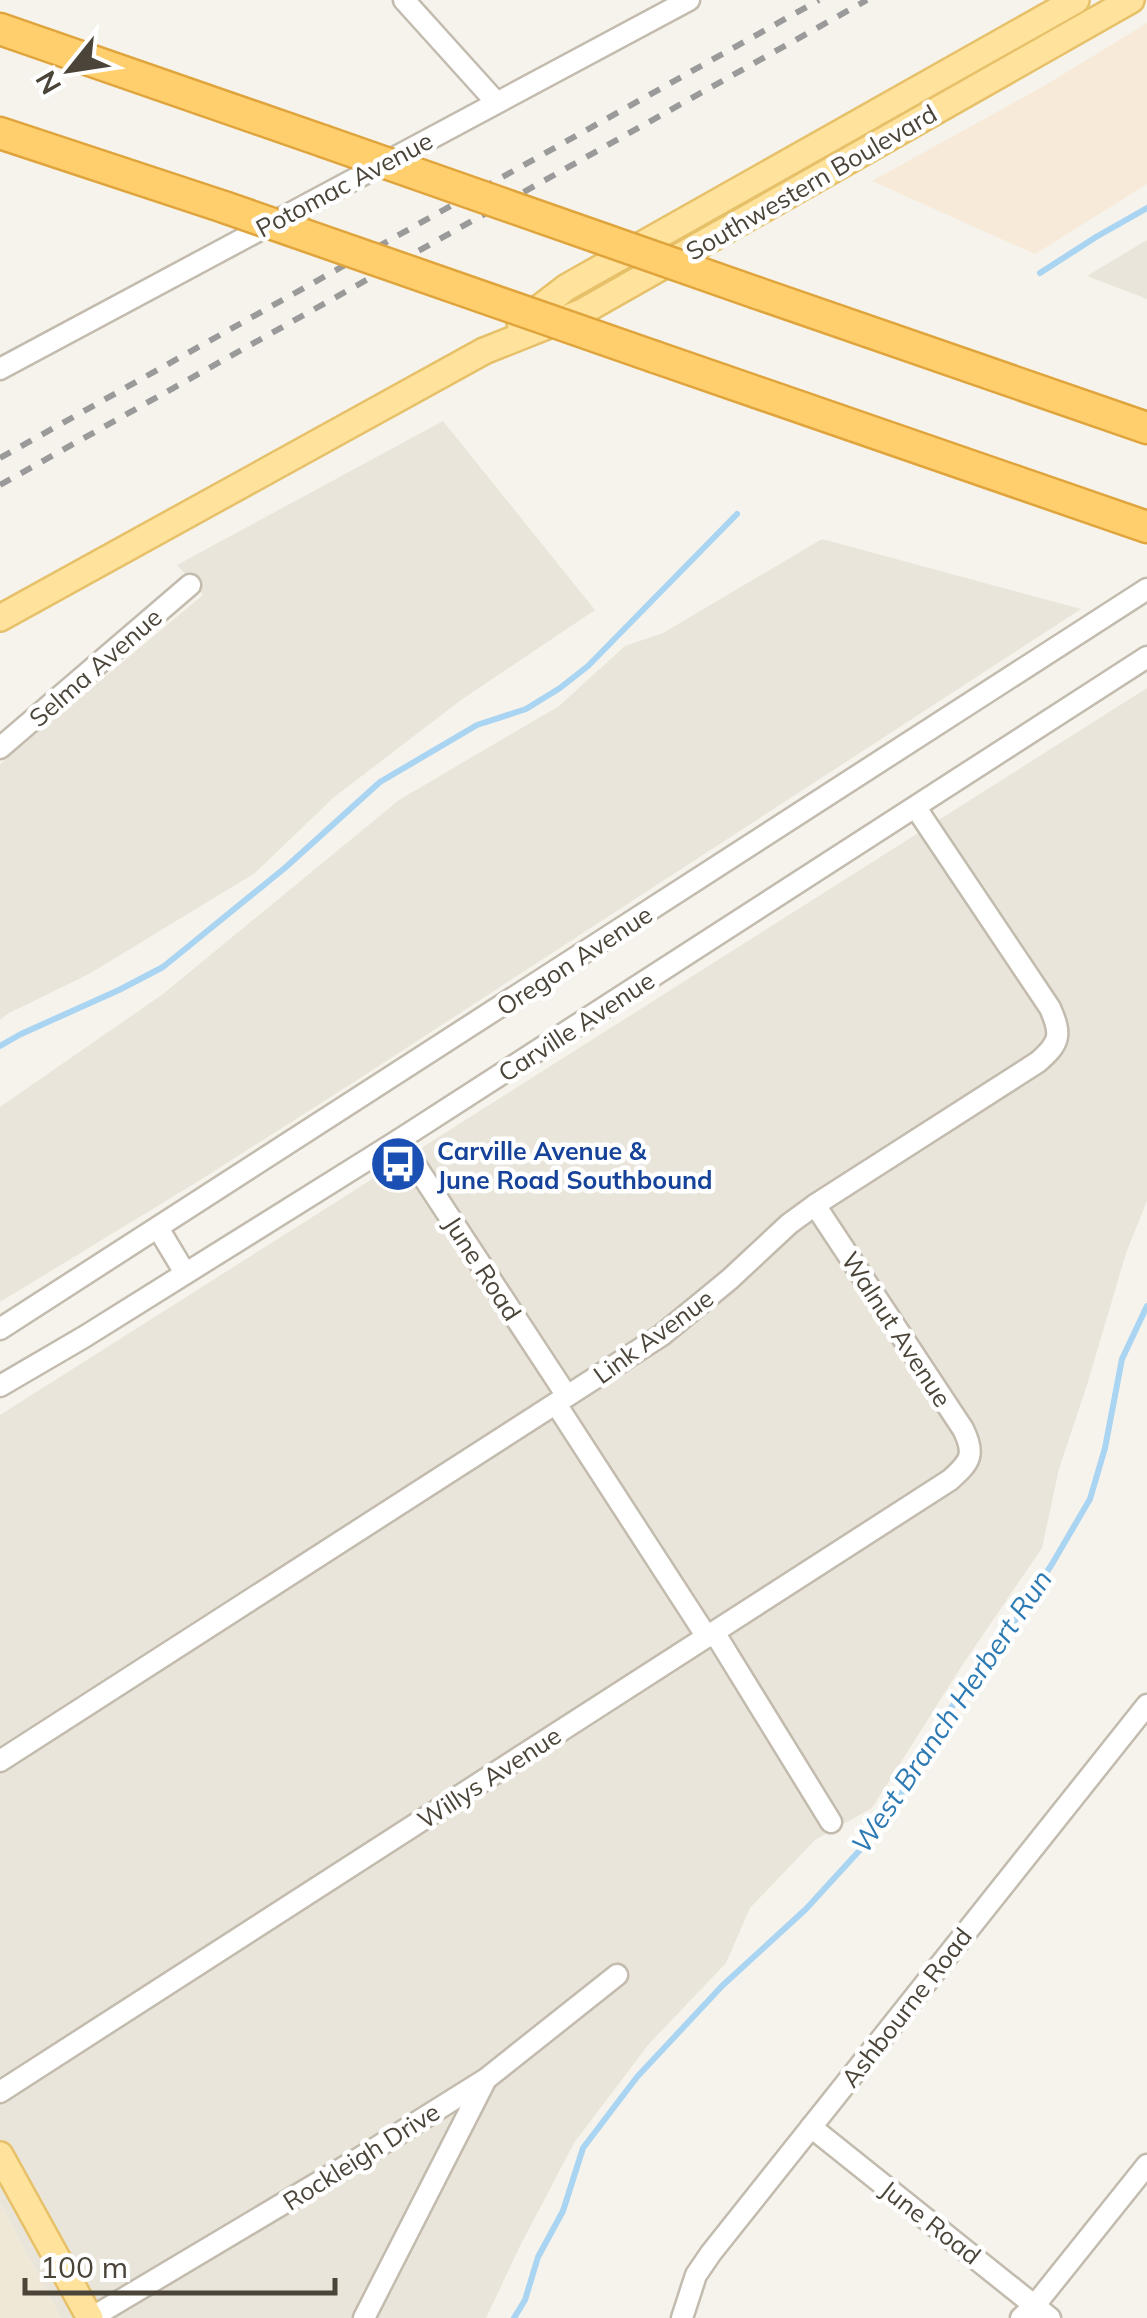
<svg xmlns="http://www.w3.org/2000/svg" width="1147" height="2318" viewBox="0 0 1147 2318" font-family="Mulish,sans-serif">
<rect width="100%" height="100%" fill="#f6f3ec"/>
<g fill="#eae5da">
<polygon points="1147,240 1147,299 1087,276"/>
<polygon points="443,421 595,610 461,700 333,798 255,873 89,974 9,1013 0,1020 0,764 203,595 177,565"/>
<polygon points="822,539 1081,609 351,1084 197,1182 0,1302 0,1107 163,994 399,800 559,706 625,646 663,633"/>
<polygon points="1147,688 1147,1201 1126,1253 1087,1385 1059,1469 1042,1548 961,1667 872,1808 815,1840 750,1908 726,1963 648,2045 574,2143 519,2248 486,2318 61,2318 0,2203 0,1415"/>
</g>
<polygon fill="#f7ead8" points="1147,23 1147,184 1035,254 872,181 1044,86"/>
<polygon fill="#efe8d6" points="0,2203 61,2318 0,2318"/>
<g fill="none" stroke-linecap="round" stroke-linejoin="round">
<g stroke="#a9d4f2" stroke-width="6">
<polyline points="1040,273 1096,237 1147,208"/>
<polyline points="0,1046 21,1034 119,990 163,967 286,867 380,782 477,725 526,709 560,688 588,666 737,514"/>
<polyline points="514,2318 525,2300 538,2257 563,2211 583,2148 637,2077 722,1986 806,1909 870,1839 899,1798 943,1718 993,1654 1052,1564 1090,1499 1105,1448 1122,1359 1147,1306"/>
</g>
<g stroke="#c2bbae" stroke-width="25">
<g id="minor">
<polyline points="404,0 496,102"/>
<polyline points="0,369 689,0"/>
<polyline points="0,748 190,585"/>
<polyline points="399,1140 567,1396"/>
<polyline points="158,1228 185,1273"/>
<polyline points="0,1329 1147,589"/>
<polyline points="0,1386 84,1337 399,1140 1147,657"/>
<polyline points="556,1404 707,1637"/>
<polyline points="714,1632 831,1822"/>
<path d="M 0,1761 L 662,1335 L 730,1279 L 789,1224 L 815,1205 L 1038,1062 C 1060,1043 1062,1035 1050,1008 L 916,808"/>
<path d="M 0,2092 L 950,1480 C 970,1462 976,1455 963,1429 L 815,1205"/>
<polyline points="811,2127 1050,2318"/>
<polyline points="91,2318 363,2156 486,2079 617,1975"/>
<polyline points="364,2318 485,2081"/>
<polyline points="682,2318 696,2275 711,2253 1147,1705"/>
<polyline points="1021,2318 1035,2305 1147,2165"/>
</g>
</g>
<g stroke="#e6c16a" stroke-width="30">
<g id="major">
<polyline points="520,323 567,287 1076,0"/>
<polyline points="0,618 484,351 582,312 1131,0"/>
<polyline points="0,2155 90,2318"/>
</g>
</g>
<g stroke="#e0a43c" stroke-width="35">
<g id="highway">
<polyline points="0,29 323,141"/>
<polyline points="0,133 224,207"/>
<polyline points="757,293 1147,428"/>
<polyline points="655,357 1147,527"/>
</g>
</g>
<use href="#minor" stroke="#fff" stroke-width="20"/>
<use href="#major" stroke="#ffe39c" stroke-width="25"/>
<use href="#highway" stroke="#ffcf6e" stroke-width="30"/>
<g stroke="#9a9a9a" stroke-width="6" stroke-dasharray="12 12" stroke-linecap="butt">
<polyline points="0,458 819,0"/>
<polyline points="0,485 867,0"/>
</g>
<g stroke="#e0a43c" stroke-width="35" stroke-linecap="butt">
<g id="highway-bridge">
<polyline points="323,141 757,293"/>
<polyline points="224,207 655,357"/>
</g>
</g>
<use href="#highway-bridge" stroke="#ffcf6e" stroke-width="30"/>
</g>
<defs>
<g id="bus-disc" transform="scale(2.875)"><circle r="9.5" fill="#1a4fb4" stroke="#fff"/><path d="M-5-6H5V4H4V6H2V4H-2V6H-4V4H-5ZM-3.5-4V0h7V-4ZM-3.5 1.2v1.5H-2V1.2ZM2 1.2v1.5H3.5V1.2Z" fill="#fff"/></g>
</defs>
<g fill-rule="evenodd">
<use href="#bus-disc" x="398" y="1164"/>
</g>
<g text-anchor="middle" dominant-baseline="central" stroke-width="9" stroke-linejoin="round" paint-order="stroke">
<g font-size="25" fill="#4b4439" stroke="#fff">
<text transform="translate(811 182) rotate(-30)">Southwestern Boulevard</text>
<text transform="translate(344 184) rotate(-28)">Potomac Avenue</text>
<text transform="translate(95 667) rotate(-41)">Selma Avenue</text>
<text transform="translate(574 960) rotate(-33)">Oregon Avenue</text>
<text transform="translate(576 1026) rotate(-33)">Carville Avenue</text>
<text transform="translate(483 1268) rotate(57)">June Road</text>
<text transform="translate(897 1329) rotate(57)">Walnut Avenue</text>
<text transform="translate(653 1336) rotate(-36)">Link Avenue</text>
<text transform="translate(489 1777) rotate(-33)">Willys Avenue</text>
<text transform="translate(906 2007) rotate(-52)">Ashbourne Road</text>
<text transform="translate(361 2156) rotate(-32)">Rockleigh Drive</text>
<text transform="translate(931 2222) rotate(38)">June Road</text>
</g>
<g font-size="25" font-weight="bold" fill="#164399" stroke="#fff" text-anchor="start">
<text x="437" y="1150">Carville Avenue &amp;<tspan x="437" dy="29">June Road Southbound</tspan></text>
</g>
<g font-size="28" font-style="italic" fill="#2e7ab2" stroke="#fff">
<text transform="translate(951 1711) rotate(-56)">West Branch Herbert Run</text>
</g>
</g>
<g transform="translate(70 70) rotate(240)" stroke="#ffffff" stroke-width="8" paint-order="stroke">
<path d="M0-8L18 38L0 25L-18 38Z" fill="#4b4439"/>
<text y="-15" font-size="28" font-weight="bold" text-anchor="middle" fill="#4b4439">N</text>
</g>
<path d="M25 2278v15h310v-15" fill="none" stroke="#4b4439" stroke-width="5"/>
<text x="40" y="2278" font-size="30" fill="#4b4439" stroke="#ffffff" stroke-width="8" paint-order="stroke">100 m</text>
</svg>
